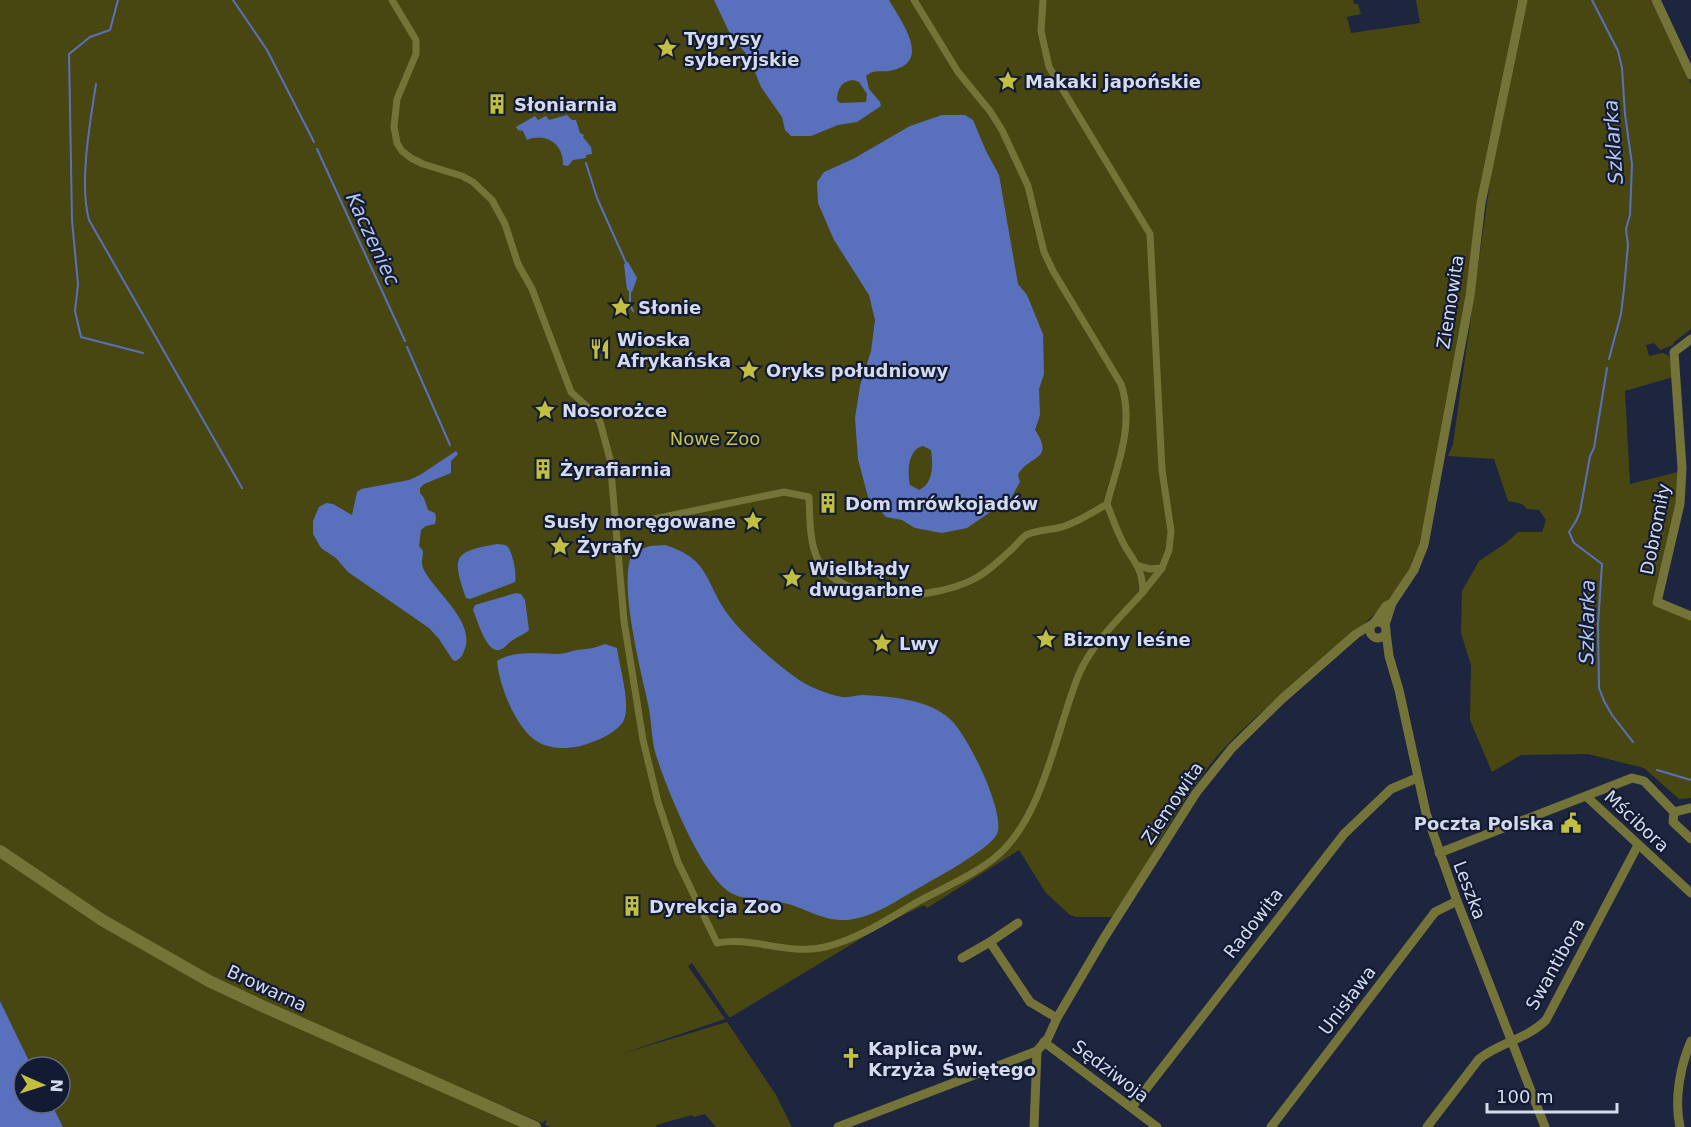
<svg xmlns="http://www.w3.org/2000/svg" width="1691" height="1127" viewBox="0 0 1691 1127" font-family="'DejaVu Sans',sans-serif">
<rect width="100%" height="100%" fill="#1d253f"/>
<g fill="#484712">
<path d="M 0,0 L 1353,0 L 1354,4 L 1358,4 L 1361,14 L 1347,17 L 1351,33 L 1420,23 L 1416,0 L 1520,0 L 1480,186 L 1466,296 L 1433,490 L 1416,558 L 1395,592 L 1384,605 C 1335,654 1276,694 1227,745 C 1183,792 1150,861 1115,917 L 1077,917 L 1070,915 L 1046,893 L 1019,850 L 927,908 L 924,905 L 887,923 L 731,1017 L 729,1017 L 692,963 L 688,966 L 725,1019 L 621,1054 L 727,1022 L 776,1095 L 792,1127 L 716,1127 L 705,1114 L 694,1117 L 692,1115 L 656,1125 L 657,1127 L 551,1127 L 545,1125 L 547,1119 L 542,1123 L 506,1107 L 505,1109 L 224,984 L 105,917 L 0,846 Z"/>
<polygon points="1527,0 1651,0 1691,84 1691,329 1674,342 1673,345 1660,350 1654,343 1646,345 1649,356 1663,353 1669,356 1673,377 1625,391 1630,484 1678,472 1677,503 1653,600 1691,617 1691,798 1679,799 1644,768 1588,754 1521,755 1492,772 1470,720 1471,665 1461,633 1462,591 1479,561 1506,543 1518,532 1542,532 1546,520 1539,510 1527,509 1522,504 1508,501 1494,459 1448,456 1453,444 1496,139"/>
<polygon points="0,856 101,924 525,1127 63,1127 51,1103 60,1103 60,1067 32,1067 0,1001"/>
</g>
<g fill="#5971bd" fill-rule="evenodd">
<path d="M 714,0 L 889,0 C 902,23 934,64 888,71 C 880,72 873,69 866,76 L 869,89 L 880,102 L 881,106 L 857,122 L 838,125 L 811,136 L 791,136 L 785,130 L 782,117 L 761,87 L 749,57 L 731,36 ZM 853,80 L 859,82 L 867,94 L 866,102 L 840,103 L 837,100 C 837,89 842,81 853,80 Z"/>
<path d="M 567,115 L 572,120 L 576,120 L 580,133 L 584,135 L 583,137 L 591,147 L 592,154 L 586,155 L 586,158 L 573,160 L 568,166 L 563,165 C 564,145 547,132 527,140 L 523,131 L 518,130 L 516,127 L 535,116 L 538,120 L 546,116 L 549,120 Z"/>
<path d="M 942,115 L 965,115 L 973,120 L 986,151 L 999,175 L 1018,284 L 1027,295 L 1043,334 L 1044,374 L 1039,389 L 1040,415 L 1035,430 C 1056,461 1028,455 1018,475 L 1020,482 L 1011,498 L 967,528 L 942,533 L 915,528 L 902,520 L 886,517 L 868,497 L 858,459 L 855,418 L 860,386 L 871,351 L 875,320 L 869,295 L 834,240 L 818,203 L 817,182 L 824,172 L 853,159 L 910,126 ZM 923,446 L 931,450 C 933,464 934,483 919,490 L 910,485 C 907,472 908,449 923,446 Z"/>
<polygon points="628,262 637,278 632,292 627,290 624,264"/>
<path d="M 456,451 L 458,454 L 451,461 L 451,473 L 424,484 L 420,488 L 420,493 L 424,498 L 428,510 L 435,513 L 436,518 L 435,524 L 426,526 L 421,530 L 419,546 L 423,551 C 423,559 420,563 424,570 C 435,592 477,623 464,651 C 462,657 460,659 455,661 L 452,659 L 439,639 L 429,628 L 348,572 L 336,558 L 321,548 L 313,534 L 313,521 L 319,507 L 326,503 L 333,504 L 352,515 L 357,492 L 361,489 L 409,480 L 420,475 Z"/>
<path d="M 498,544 C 503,545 505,544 508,547 C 513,554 517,574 515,582 L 470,599 L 466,598 C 451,556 454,551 498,544 Z"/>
<path d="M 665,545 C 707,558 704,577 724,609 C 739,632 781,669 804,683 C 815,689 830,695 842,697 C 849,698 857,695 864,695 C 893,697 929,699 951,720 C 968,736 1006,813 997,834 C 989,850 934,879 917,889 C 889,905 860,927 827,918 C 812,914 798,906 784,903 C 768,899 748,901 733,894 C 703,880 666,787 656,755 C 651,739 652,721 648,704 C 641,671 617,580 633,552 L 650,546 Z"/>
<path d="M 516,593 L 521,594 L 525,600 L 529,630 C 524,635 518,636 513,640 C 509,642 506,647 502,649 C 487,657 478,621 473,610 L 475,605 Z"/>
<path d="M 605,644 L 617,648 C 619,666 632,706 623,722 C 617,731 602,739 592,742 C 577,749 553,751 538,742 C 516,729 499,685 497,661 C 513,650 540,654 558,654 C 565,654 571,651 577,650 C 588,649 595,648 605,644 Z"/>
<polygon points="0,1001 32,1067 24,1067 24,1103 51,1103 63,1127 0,1127"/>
</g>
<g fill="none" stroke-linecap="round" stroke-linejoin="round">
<g stroke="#5971bd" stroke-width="2">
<polyline points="118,0 110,30 90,37 69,54 72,220 78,284 75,311 81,337 143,353"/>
<polyline points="233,0 267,50 314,142"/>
<polyline points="1592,0 1618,51 1622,68 1625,114 1632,164 1630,215 1626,229 1628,245 1624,289 1621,314 1609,359"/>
<path d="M 96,84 C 90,122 79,184 89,220 L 242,488"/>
<polyline points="317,149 405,341"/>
<polyline points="586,163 597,198 627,265"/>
<polyline points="630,288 630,305 633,311"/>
<polyline points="407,347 450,445"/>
<polyline points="1607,368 1594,448 1590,456 1580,512 1576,521 1569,532 1574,543 1602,564 1598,624 1599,688 1604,701 1612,715 1633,742"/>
<polyline points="1657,770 1691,780"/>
</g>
<g stroke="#757438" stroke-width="7">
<path d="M 392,0 L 416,40 L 416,54 L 397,99 L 394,127 L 397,143 L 402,151 L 411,158 L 423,164 L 462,176 L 473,182 L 492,200 L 505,224 L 518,264 L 532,289 L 571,392 L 594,413 L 600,422 L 610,459 L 624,621 L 643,740 L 658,802 L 678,862 L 717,943 C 752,936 789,956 825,947 C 859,939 889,918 919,901 C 943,888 978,873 998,855 C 1044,815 1056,730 1079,674 C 1092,643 1121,617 1143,592"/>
<path d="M 1043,0 L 1041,31 L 1049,67 L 1150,234 L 1162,470 L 1171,531 L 1169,550 L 1162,568 L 1143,592 C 1142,569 1137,566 1126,548 C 1118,535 1113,519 1107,504"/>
<path d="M 615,527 L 784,492 L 809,497 C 810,516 809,542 818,560 C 843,607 934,600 974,579 C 989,571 1000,560 1013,548 C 1017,544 1022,538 1026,535 C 1036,530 1051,530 1062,527 C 1078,522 1092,513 1107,504 C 1117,465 1135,425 1121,384 L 1053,271 L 1044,252 L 1028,186 L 1002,130 L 990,111 L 958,72 L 914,0"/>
<polyline points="1139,566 1150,569 1162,568"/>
</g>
<g stroke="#757438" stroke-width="9">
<polyline points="1656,0 1691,75"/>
<polyline points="1691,339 1674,352 1682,468 1680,504 1657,602 1691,616"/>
<circle cx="1378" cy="630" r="8"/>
<polyline points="1374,623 1386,606 1392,603"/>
<polyline points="1385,625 1392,603 1414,570 1424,545 1470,296 1481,203 1523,0"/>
<polyline points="1386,632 1389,656 1399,690 1426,813 1457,901 1545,1127"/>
<polyline points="1587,797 1691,893"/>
<polyline points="1674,812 1673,822 1691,839"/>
<polyline points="1439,853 1632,778 1644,781 1674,812 1691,808"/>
<polyline points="990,942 1018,923"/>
<polyline points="962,958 990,942 1030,1002 1057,1018"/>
<polyline points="1044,1042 1157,1127"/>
<polyline points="1132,1107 1344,834 1391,789 1417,778"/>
<polyline points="838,1127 1037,1051"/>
<polyline points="1034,1127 1037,1051 1048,1038 1057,1018 1104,938 1196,793 1232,748 1282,699 1356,634 1371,625"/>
<polyline points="1271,1127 1435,912 1457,901"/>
<path d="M 1427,1127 L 1479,1059 C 1499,1043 1527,1039 1546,1020 L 1638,845"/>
<path d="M 1680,1127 C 1674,1100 1680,1066 1691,1041"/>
</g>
<polyline stroke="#757438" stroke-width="12" points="0,851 102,920 209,981 260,1005 535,1127"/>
</g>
<defs>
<g id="sight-bare" transform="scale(1.62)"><path d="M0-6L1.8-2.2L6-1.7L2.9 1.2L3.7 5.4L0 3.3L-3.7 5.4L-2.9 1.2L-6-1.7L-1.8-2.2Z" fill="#c1be40" stroke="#131b34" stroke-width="2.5" paint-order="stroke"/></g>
<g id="building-bare" transform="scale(1.62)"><path d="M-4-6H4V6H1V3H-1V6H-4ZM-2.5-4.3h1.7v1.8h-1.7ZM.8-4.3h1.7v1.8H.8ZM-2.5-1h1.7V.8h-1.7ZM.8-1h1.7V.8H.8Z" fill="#c1be40" stroke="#131b34" stroke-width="2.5" paint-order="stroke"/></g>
<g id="restaurant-bare" transform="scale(1.62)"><path d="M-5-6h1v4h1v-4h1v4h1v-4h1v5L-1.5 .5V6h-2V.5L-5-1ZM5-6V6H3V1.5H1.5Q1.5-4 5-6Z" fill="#c1be40" stroke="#131b34" stroke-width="2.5" paint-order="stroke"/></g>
<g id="civic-bare" transform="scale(1.62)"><path d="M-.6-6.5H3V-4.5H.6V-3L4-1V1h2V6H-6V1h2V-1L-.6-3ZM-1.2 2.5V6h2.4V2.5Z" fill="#c1be40" stroke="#131b34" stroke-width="2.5" paint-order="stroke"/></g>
<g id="church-bare" transform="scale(1.62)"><path d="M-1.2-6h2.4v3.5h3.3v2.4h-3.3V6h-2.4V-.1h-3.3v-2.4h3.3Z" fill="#c1be40" stroke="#131b34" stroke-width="2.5" paint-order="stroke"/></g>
</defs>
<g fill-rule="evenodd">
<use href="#sight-bare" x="667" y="48"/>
<use href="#sight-bare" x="1008" y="81"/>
<use href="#building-bare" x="497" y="104"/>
<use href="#sight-bare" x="621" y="307"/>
<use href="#restaurant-bare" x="600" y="349"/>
<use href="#sight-bare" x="749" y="370"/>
<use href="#sight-bare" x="545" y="410"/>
<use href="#building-bare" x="543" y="469"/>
<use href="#building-bare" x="828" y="503"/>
<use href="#sight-bare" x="753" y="521"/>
<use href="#sight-bare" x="560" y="546"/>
<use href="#sight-bare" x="792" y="578"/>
<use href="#sight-bare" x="1046" y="639"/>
<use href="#sight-bare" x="882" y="643"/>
<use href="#civic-bare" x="1571" y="823"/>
<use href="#building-bare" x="632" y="906"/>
<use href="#church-bare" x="851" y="1058"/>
</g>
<g text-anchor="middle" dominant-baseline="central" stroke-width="4.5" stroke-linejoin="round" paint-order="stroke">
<g font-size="18" font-weight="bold" fill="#d4dbed" stroke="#131b34" text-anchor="start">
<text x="684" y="38">Tygrysy<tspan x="684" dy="21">syberyjskie</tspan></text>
<text x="1025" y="81">Makaki japońskie</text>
<text x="514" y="104">Słoniarnia</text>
<text x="638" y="307">Słonie</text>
<text x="617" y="339">Wioska<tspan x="617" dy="21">Afrykańska</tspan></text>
<text x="766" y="370">Oryks południowy</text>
<text x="562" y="410">Nosorożce</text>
<text x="560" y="469">Żyrafiarnia</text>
<text x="845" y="503">Dom mrówkojadów</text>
<text x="736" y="521" text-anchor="end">Susły moręgowane</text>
<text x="577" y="546">Żyrafy</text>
<text x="809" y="568">Wielbłądy<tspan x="809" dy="21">dwugarbne</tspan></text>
<text x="1063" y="639">Bizony leśne</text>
<text x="899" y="643">Lwy</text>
<text x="1554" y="823" text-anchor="end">Poczta Polska</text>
<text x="649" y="906">Dyrekcja Zoo</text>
<text x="868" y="1048">Kaplica pw.<tspan x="868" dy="21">Krzyża Świętego</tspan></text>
</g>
<g font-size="18" fill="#d4dbed" stroke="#131b34">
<text transform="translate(1450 302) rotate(-81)">Ziemowita</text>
<text transform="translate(1655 529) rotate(-79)">Dobromiły</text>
<text transform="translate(1172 803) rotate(-56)">Ziemowita</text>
<text transform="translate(1637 821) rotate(43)">Mścibora</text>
<text transform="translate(1470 890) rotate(69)">Leszka</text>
<text transform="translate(1253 923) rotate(-52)">Radowita</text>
<text transform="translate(1555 964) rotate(-61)">Swantibora</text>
<text transform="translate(267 988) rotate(25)">Browarna</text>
<text transform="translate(1347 1000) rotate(-53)">Unisława</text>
<text transform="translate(1111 1071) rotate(37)">Sędziwoja</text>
</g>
<g font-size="18" fill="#cbc740" stroke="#131b34">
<text x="715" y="438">Nowe Zoo</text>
</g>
<g font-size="20" font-style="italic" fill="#b5c5ee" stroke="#131b34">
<text transform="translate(1613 142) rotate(-94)">Szklarka</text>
<text transform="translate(373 239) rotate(65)">Kaczeniec</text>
<text transform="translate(1587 622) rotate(-89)">Szklarka</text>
</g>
</g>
<g transform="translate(42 1085) rotate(93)"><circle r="28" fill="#131b34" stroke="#60687e" stroke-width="1.5"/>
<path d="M0-4.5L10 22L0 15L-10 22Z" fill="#c1be40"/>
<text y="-9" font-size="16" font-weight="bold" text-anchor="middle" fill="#d4dbed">N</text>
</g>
<path d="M1487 1103v9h130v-9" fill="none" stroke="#d4dbed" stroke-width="3"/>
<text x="1496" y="1103" font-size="18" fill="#d4dbed" stroke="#131b34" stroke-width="4.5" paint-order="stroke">100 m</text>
</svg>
